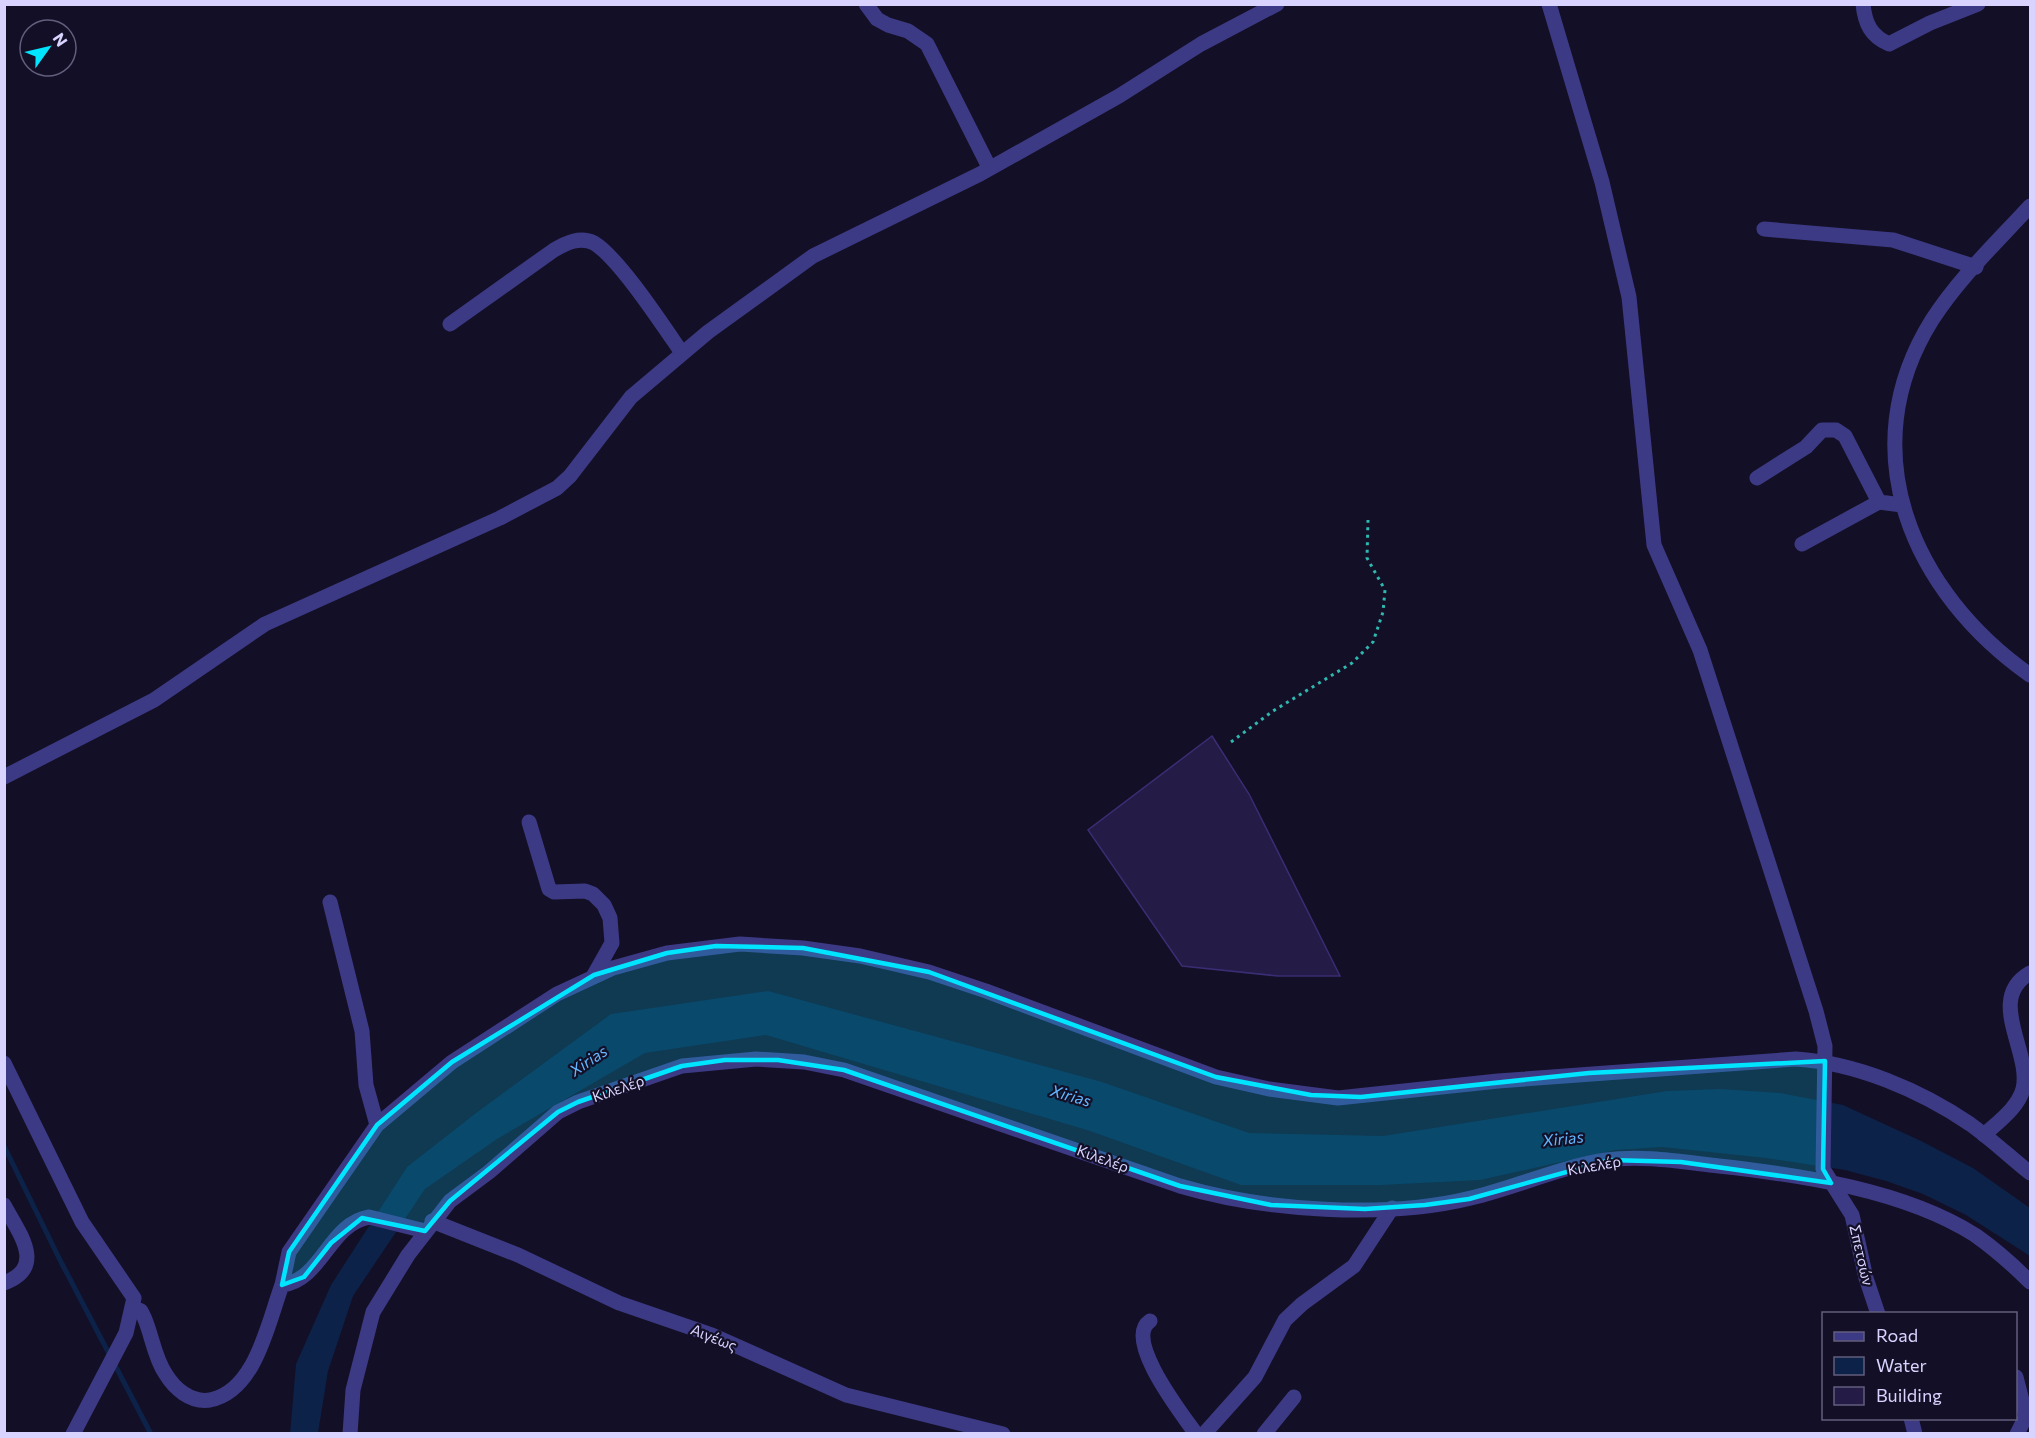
<svg xmlns="http://www.w3.org/2000/svg" width="2035" height="1438" viewBox="0 0 2035 1438" font-family="Commissioner,sans-serif">
<rect width="100%" height="100%" fill="#130f26"/>
<polygon fill="#0c2248" points="768,991 1102,1082 1249,1133 1383,1136 1667,1091 1720,1089 1780,1093 1843,1105 1921,1141 1973,1168 2030,1208 2030,1256 1966,1215 1923,1194 1886,1181 1845,1170 1766,1158 1662,1147 1615,1150 1480,1180 1381,1185 1241,1185 1090,1131 766,1035 645,1053 497,1139 425,1189 353,1296 328,1371 318,1433 290,1434 296,1364 331,1285 407,1167 476,1113 611,1014"/>
<g fill="none" stroke-linecap="round" stroke-linejoin="round">
<polyline stroke="#0c2248" stroke-width="5" points="4,1146 60,1260 151,1434"/>
</g>
<polygon fill="#241b47" stroke="#3b2d73" stroke-width="1.5" points="1212,736 1249,794 1340,976 1278,976 1182,966 1088,830"/>
<g fill="none" stroke-linecap="round" stroke-linejoin="round">
<polyline stroke="#2fb8b0" stroke-width="3" stroke-dasharray="3 4.5" stroke-linecap="butt" points="1231,742 1273,711 1352,663 1373,642 1383,612 1385,590 1367,558 1368,520"/>
<g stroke="#3d3a85" stroke-width="15">
<polyline points="866,4 877,19 888,25 908,31 927,44 989,167"/>
<polyline points="1549,4 1602,182 1629,297 1654,545 1700,650 1816,1011 1825,1046 1823,1169 1852,1215 1866,1278 1878,1314"/>
<path d="M 1863,4 C 1865,24 1871,36 1889,44 L 1930,23 L 1978,4"/>
<path d="M 2030,206 C 1997,242 1959,278 1932,320 C 1850,451 1913,593 2030,675"/>
<polyline points="1764,229 1893,240 1976,267"/>
<path d="M 450,324 L 554,250 C 566,243 580,236 594,243 C 619,258 664,327 682,353"/>
<polyline points="1757,478 1806,447 1822,430 1836,430 1845,436 1879,502 1902,505"/>
<polyline points="1802,544 1879,502"/>
<polyline points="4,777 154,700 265,624 500,518 557,488 570,476 631,397 708,332 813,256 980,174 1119,96 1201,44 1277,4"/>
<polyline points="529,822 549,889 554,892 585,891 593,894 604,905 610,918 612,943 594,975"/>
<polyline points="330,902 362,1031 366,1085 377,1125"/>
<polyline points="4,1063 82,1222 134,1298 126,1333 73,1434"/>
<path d="M 1984,1135 C 1998,1122 2018,1108 2023,1089 C 2032,1052 1985,999 2030,973"/>
<path d="M 4,1205 C 19,1233 47,1267 4,1283"/>
<polyline points="432,1221 518,1255 619,1303 712,1335 846,1395 1003,1434"/>
<path d="M 282,1285 L 289,1252 L 377,1125 L 452,1062 L 557,994 L 613,968 L 667,953 L 740,944 L 803,948 L 860,956 L 929,972 L 986,991 L 1216,1077 L 1269,1089 L 1338,1098 L 1498,1081 L 1796,1059 C 1856,1063 1920,1090 1970,1124 C 1991,1139 2010,1157 2030,1173"/>
<path d="M 134,1308 L 141,1311 L 144,1317 C 152,1335 154,1356 165,1373 C 174,1388 190,1403 210,1400 C 256,1391 268,1322 282,1285 C 322,1280 329,1224 369,1217 L 425,1231"/>
<path d="M 1150,1321 C 1123,1339 1182,1414 1196,1434"/>
<polyline points="2016,1377 2026,1416 2017,1434"/>
<polyline points="1911,1418 1915,1434"/>
<path d="M 350,1434 L 353,1390 L 373,1312 L 408,1255 L 450,1201 L 489,1172 L 558,1112 L 578,1102 L 682,1066 L 756,1059 L 804,1062 L 844,1070 L 1180,1186 C 1265,1211 1385,1219 1471,1198 C 1517,1187 1560,1167 1606,1160 C 1643,1155 1682,1162 1719,1166 C 1801,1175 1904,1190 1975,1235 C 1995,1249 2013,1265 2030,1282"/>
<polyline points="1204,1434 1255,1377 1285,1320 1302,1304 1354,1266 1392,1208"/>
<polyline points="1264,1434 1294,1397"/>
</g>
</g>
<path fill="#00e5ff" fill-opacity="0.2" stroke="#00e5ff" stroke-width="4.5" stroke-linejoin="round" d="M 716,946 L 803,948 L 929,972 L 1216,1077 L 1311,1095 L 1361,1097 L 1589,1073 L 1825,1061 L 1823,1169 L 1831,1183 L 1681,1162 L 1610,1160 L 1469,1199 L 1425,1205 L 1365,1209 L 1271,1205 L 1180,1186 L 844,1070 L 778,1060 L 725,1060 L 682,1066 L 578,1102 L 558,1112 L 450,1201 L 425,1231 L 362,1218 L 331,1243 L 304,1277 L 282,1285 L 289,1252 L 377,1125 L 452,1062 L 594,975 L 667,953 Z"/>
<g text-anchor="middle" dominant-baseline="central" stroke-width="4.5" stroke-linejoin="round" paint-order="stroke">
<g font-size="15" fill="#d9d4ff" stroke="#130f26">
<text transform="translate(618 1088) rotate(-19)">Κιλελέρ</text>
<text transform="translate(1103 1158) rotate(20)">Κιλελέρ</text>
<text transform="translate(1594 1165) rotate(-10)">Κιλελέρ</text>
<text transform="translate(1862 1255) rotate(77)">Σπετσών</text>
<text transform="translate(714 1337) rotate(22)">Αιγέως</text>
</g>
<g font-size="16" font-style="italic" fill="#62b6ff" stroke="#130f26">
<text transform="translate(588 1060) rotate(-34)">Xirias</text>
<text transform="translate(1071 1095) rotate(16)">Xirias</text>
<text transform="translate(1563 1138) rotate(-6)">Xirias</text>
</g>
</g>
<rect width="2035" height="1438" fill="none" stroke="#d9d4ff" stroke-width="12"/>
<rect x="1822" y="1312" width="195" height="108" fill="#130f26" stroke="#625e7d" stroke-width="1.5"/>
<rect x="1834" y="1332" width="30" height="9" fill="#3d3a85" stroke="#625e7d" stroke-width="1.5"/>
<text x="1876" y="1342" font-size="18" fill="#d9d4ff">Road</text>
<rect x="1834" y="1357" width="30" height="18" fill="#0c2248" stroke="#625e7d" stroke-width="1.5"/>
<text x="1876" y="1372" font-size="18" fill="#d9d4ff">Water</text>
<rect x="1834" y="1387" width="30" height="18" fill="#241b47" stroke="#625e7d" stroke-width="1.5"/>
<text x="1876" y="1402" font-size="18" fill="#d9d4ff">Building</text>
<g transform="translate(48 48) rotate(56)"><circle r="28" fill="#130f26" stroke="#625e7d" stroke-width="1.5"/>
<path d="M0-4.5L10 22L0 15L-10 22Z" fill="#00e5ff"/>
<text y="-9" font-size="16" font-weight="bold" text-anchor="middle" fill="#d9d4ff">N</text>
</g>
</svg>
